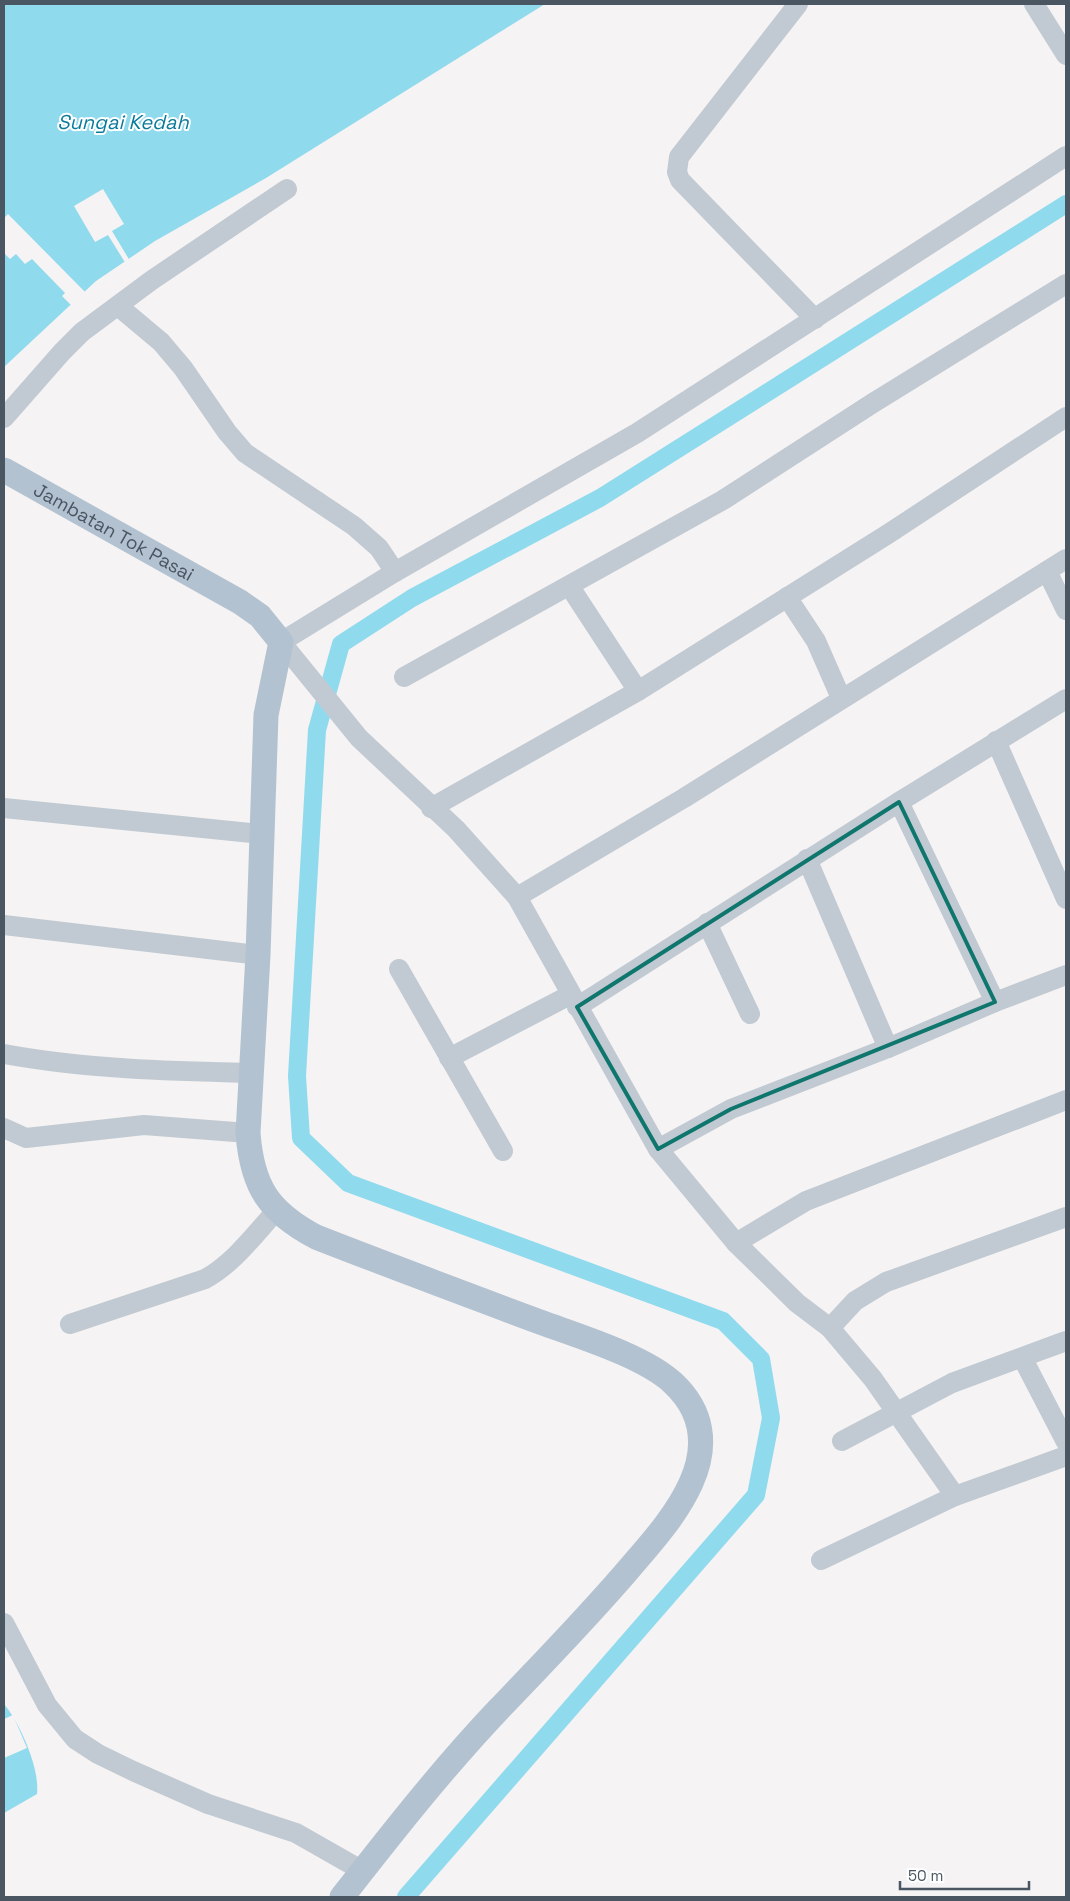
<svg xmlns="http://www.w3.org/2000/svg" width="1070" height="1901" viewBox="0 0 1070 1901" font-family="'Space Grotesk',sans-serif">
<rect width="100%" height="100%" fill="#f5f3f3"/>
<g fill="#90daee">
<polygon points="4,4 545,4 266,178 155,241 96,281 4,367"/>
<path d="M 4,1704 C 20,1723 40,1769 37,1794 L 4,1813 Z"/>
</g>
<g fill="#f5f3f3">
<polygon points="103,189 124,224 112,231 130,261 126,264 108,235 95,242 74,206"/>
<polygon points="8,214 87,294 73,307 62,296 65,293 32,259 25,264 16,254 10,259 4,253 4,218"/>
<polygon points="13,1715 27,1748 4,1758 4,1719"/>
</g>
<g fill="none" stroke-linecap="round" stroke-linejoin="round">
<polyline stroke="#90daee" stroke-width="18" points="406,1897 756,1495 771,1418 761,1359 723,1321 348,1183 301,1138 297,1076 317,730 341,644 412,598 600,498 1066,204"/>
<g stroke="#c1cad2" stroke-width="20">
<polyline points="798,4 679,157 677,172 680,180 815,319"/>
<polyline points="1034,4 1066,55"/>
<polyline points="118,306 161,342 183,368 227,432 245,453 354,526 379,548 395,572"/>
<polyline points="4,418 62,352 82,332 152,280 287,189"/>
<polyline points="1047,571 1066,610"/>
<polyline points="570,587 638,691"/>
<polyline points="787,597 816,641 841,698"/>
<polyline points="404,677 723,500 873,403 1066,284"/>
<polyline points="996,741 1066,899"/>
<polyline points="899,802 995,1002"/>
<polyline points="4,808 261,834"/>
<polyline points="431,808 638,691 888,534 1066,417"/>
<polyline points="807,859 888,1048"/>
<polyline points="517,897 684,798 1066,559"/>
<polyline points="707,923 750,1014"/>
<polyline points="4,925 258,955"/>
<polyline points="399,969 503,1151"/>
<polyline points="577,1007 899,802 1066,699"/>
<path d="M 4,1054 C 86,1069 168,1071 251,1073"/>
<polyline points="449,1058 570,995"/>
<polyline points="4,1128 26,1138 144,1125 248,1133"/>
<polyline points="658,1149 731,1109 888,1048 995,1002 1066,975"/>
<polyline points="736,1243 806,1201 1066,1100"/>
<path d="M 70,1324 L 205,1279 C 234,1263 254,1235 277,1210"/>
<polyline points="830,1328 855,1301 886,1282 1066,1217"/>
<polyline points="1023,1359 1066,1442"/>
<polyline points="842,1441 952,1383 1066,1341"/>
<polyline points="955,1496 873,1379 830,1328 797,1303 736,1243 658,1149 517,897 456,829 359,738 281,642 395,572 637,433 1066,156"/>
<polyline points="821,1560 955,1496 1066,1456"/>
<polyline points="4,1623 47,1705 75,1739 98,1754 133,1771 208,1804 296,1833 361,1870"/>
</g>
<path stroke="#b3c2d1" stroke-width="25" id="s1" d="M 4,470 L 240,602 L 260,616 L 281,642 L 266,715 L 258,955 L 248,1133 C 252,1187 269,1212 316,1237 C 390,1266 465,1294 540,1322 C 578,1336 644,1356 673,1383 C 703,1411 708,1445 691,1483 C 678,1512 655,1539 634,1563 C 591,1614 545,1661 499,1709 C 443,1768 392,1833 342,1897"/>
</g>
<path fill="none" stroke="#0f766e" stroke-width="4" stroke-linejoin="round" d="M 899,802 L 995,1002 L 731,1109 L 658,1149 L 577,1007 Z"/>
<g text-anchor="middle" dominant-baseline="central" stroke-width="4" stroke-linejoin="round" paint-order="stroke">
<g font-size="19" fill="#4a5661" stroke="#fff">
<text stroke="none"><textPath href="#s1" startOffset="126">Jambatan Tok Pasai</textPath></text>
</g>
<g font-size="20" font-style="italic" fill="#0c7c9b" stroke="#fff">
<text x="123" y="122">Sungai Kedah</text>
</g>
</g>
<rect width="1070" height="1901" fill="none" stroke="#4a5661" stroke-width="10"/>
<path d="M900 1881v8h129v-8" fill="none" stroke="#4a5661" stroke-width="2.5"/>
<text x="908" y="1881" font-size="15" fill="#4a5661" stroke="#ffffff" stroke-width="4" paint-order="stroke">50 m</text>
</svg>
